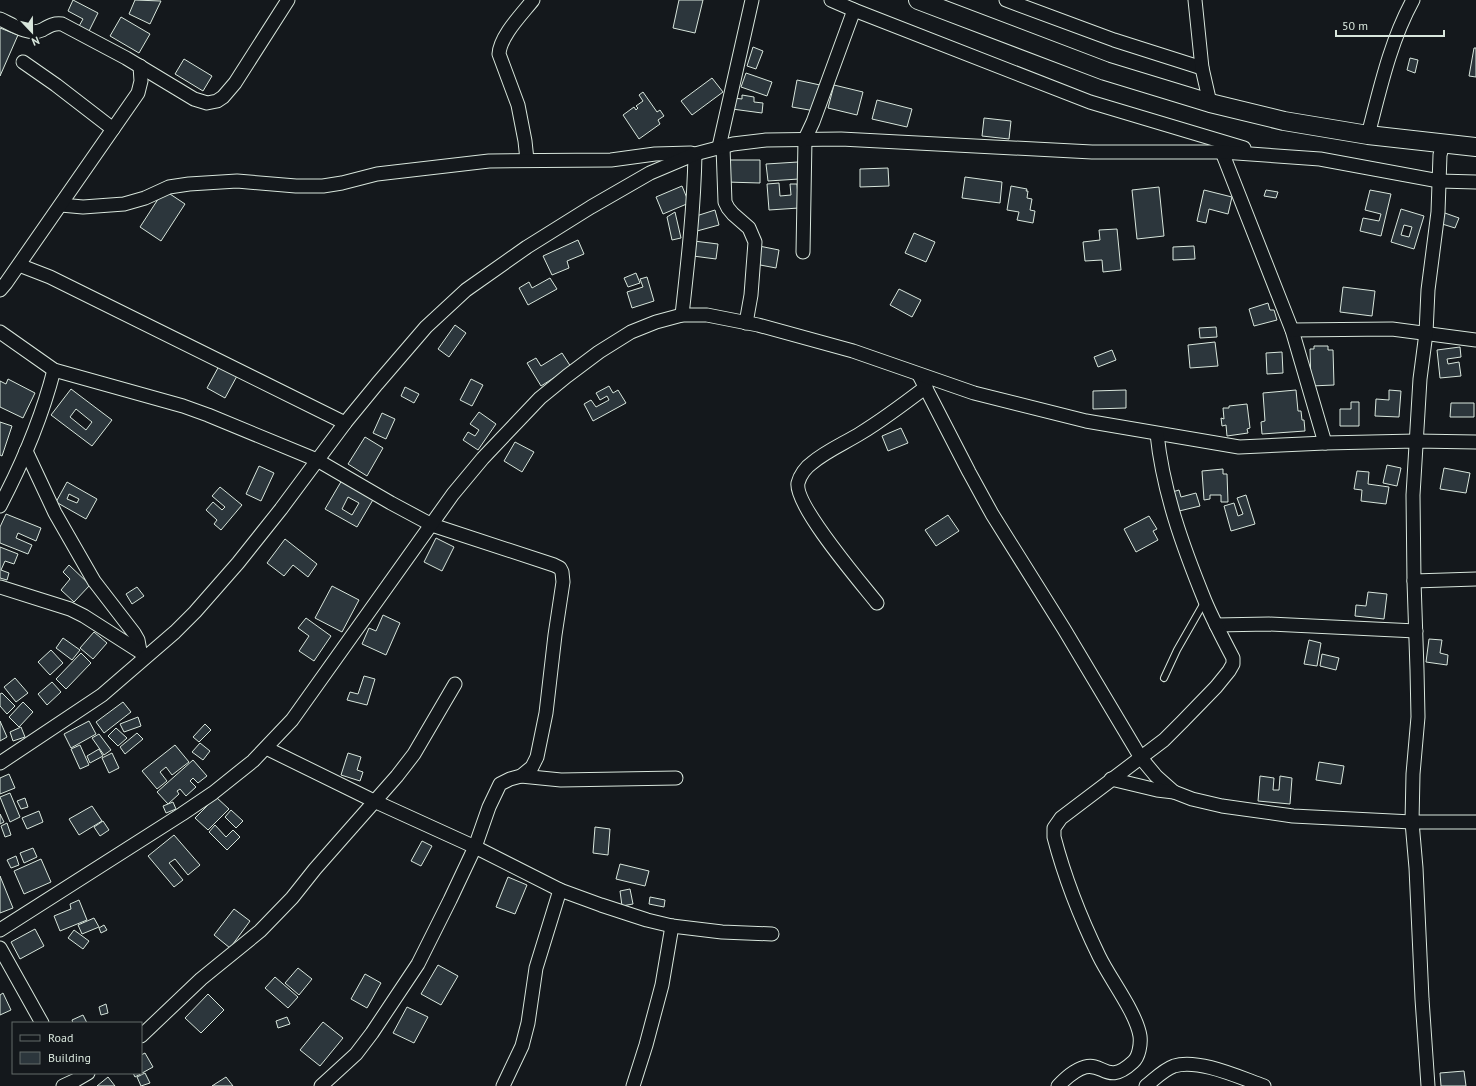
<svg xmlns="http://www.w3.org/2000/svg" width="1476" height="1086" viewBox="0 0 1476 1086" font-family="'PT Sans',sans-serif">
<rect width="100%" height="100%" fill="#14181c"/>
<g fill="#2c363c" stroke="#d8e6dc" fill-rule="evenodd">
<polygon points="73,0 98,13 88,33 78,28 83,19 68,11"/>
<polygon points="135,0 161,1 150,24 129,14"/>
<polygon points="679,0 703,0 695,33 673,28"/>
<polygon points="121,17 150,34 139,53 110,36"/>
<polygon points="0,28 18,35 0,76"/>
<polygon points="753,47 763,51 756,69 747,66"/>
<polygon points="1474,48 1476,48 1476,77 1469,76"/>
<polygon points="1410,58 1418,60 1415,73 1407,70"/>
<polygon points="184,59 212,76 203,91 175,74"/>
<polygon points="746,73 772,82 767,96 741,87"/>
<polygon points="712,78 723,92 692,115 681,101"/>
<polygon points="797,80 820,85 815,111 792,107"/>
<polygon points="834,85 863,92 857,115 828,108"/>
<polygon points="643,92 657,112 660,110 664,116 658,120 660,124 639,139 623,115 634,107 636,110 638,108 636,106 643,101 639,95"/>
<polygon points="742,95 754,97 754,102 763,103 762,113 732,109 734,98 742,99"/>
<polygon points="877,100 912,109 907,127 872,119"/>
<polygon points="984,118 1011,121 1009,139 982,136"/>
<polygon points="726,160 760,160 760,183 726,182"/>
<polygon points="798,162 799,179 768,181 766,164"/>
<polygon points="888,168 889,186 860,187 860,169"/>
<polygon points="965,177 1002,182 1000,203 962,198"/>
<polygon points="779,183 780,196 791,195 790,184 797,184 799,208 769,210 767,184"/>
<polygon points="682,186 689,203 663,214 656,197"/>
<polygon points="1011,186 1027,189 1026,191 1028,191 1027,198 1032,199 1030,210 1035,211 1033,223 1017,220 1019,212 1007,210"/>
<polygon points="1159,187 1164,236 1137,239 1132,190"/>
<polygon points="164,190 185,204 161,241 140,227"/>
<polygon points="1204,190 1232,197 1228,214 1209,209 1206,223 1197,221"/>
<polygon points="1266,190 1278,192 1276,198 1264,196"/>
<polygon points="1370,190 1391,194 1381,236 1360,231 1363,218 1379,221 1381,214 1365,210"/>
<path d="M 1401,209 L 1424,216 L 1414,249 L 1391,242 ZM 1404,225 L 1412,227 L 1409,237 L 1401,235 Z"/>
<polygon points="715,210 719,225 697,231 693,217"/>
<polygon points="675,212 681,238 672,240 667,217"/>
<polygon points="1442,212 1459,218 1455,228 1439,223"/>
<polygon points="1117,229 1121,270 1103,272 1102,260 1085,261 1083,242 1100,240 1099,230"/>
<polygon points="914,233 935,242 926,262 905,253"/>
<polygon points="578,240 584,254 567,261 569,268 552,275 543,256"/>
<polygon points="694,241 718,244 716,259 693,256"/>
<polygon points="759,246 779,250 776,268 755,264"/>
<polygon points="1194,246 1195,259 1173,260 1173,247"/>
<polygon points="636,273 640,283 628,287 624,278"/>
<polygon points="647,277 654,301 632,308 627,292 643,287 640,279"/>
<polygon points="550,278 557,289 528,305 519,288 529,282 532,288"/>
<polygon points="1343,287 1375,291 1372,316 1340,312"/>
<polygon points="899,289 921,300 912,317 890,305"/>
<polygon points="1268,303 1270,310 1274,310 1277,320 1254,326 1249,309"/>
<polygon points="455,325 466,333 449,357 438,349"/>
<polygon points="1216,327 1217,337 1200,338 1199,328"/>
<polygon points="1215,342 1218,366 1190,368 1188,345"/>
<polygon points="1314,346 1328,346 1328,350 1333,350 1334,385 1311,386 1310,349 1314,349"/>
<polygon points="1460,347 1461,357 1447,359 1448,364 1459,362 1461,376 1440,378 1437,350"/>
<polygon points="1112,350 1116,360 1098,367 1094,357"/>
<polygon points="1282,352 1283,373 1267,374 1266,353"/>
<polygon points="562,353 571,367 541,386 527,363 536,358 541,366"/>
<polygon points="219,366 237,376 225,398 207,388"/>
<polygon points="8,379 35,393 23,418 0,407 0,381 6,384"/>
<polygon points="471,379 483,385 472,406 460,400"/>
<polygon points="609,386 613,393 618,390 626,403 593,421 584,404 591,400 596,407 609,400 607,396 600,400 596,393"/>
<polygon points="405,387 419,394 414,403 401,396"/>
<path d="M 71,389 L 112,420 L 92,446 L 51,415 ZM 76,409 L 92,422 L 86,430 L 70,417 Z"/>
<polygon points="1126,390 1126,408 1093,409 1093,391"/>
<polygon points="1296,390 1298,411 1301,411 1302,420 1304,420 1305,431 1262,434 1261,422 1265,421 1263,393"/>
<polygon points="1389,390 1401,391 1399,417 1375,416 1376,399 1389,400"/>
<polygon points="1351,402 1359,402 1359,426 1340,426 1340,409 1351,409"/>
<polygon points="1451,403 1474,403 1474,417 1450,417"/>
<polygon points="1247,404 1250,428 1247,429 1248,433 1227,436 1226,425 1222,426 1221,418 1224,419 1223,408 1229,408 1229,406"/>
<polygon points="479,412 496,424 478,450 463,440 468,432 475,436 479,430 470,424"/>
<polygon points="382,413 395,419 386,439 373,433"/>
<polygon points="0,422 12,426 2,456 0,455"/>
<polygon points="901,428 908,443 888,451 882,436"/>
<polygon points="365,437 383,448 367,476 348,464"/>
<polygon points="515,442 534,452 522,472 504,461"/>
<polygon points="1387,465 1401,468 1397,486 1383,483"/>
<polygon points="259,466 274,473 261,501 246,494"/>
<polygon points="1444,468 1470,473 1466,493 1440,489"/>
<polygon points="1223,469 1223,474 1227,474 1228,502 1221,502 1221,495 1210,495 1210,499 1204,500 1202,471"/>
<polygon points="1357,471 1369,472 1368,484 1389,487 1386,504 1361,501 1362,490 1354,489"/>
<path d="M 342,480 L 374,498 L 357,527 L 325,509 ZM 348,497 L 359,503 L 352,515 L 342,509 Z"/>
<path d="M 67,482 L 97,499 L 86,519 L 56,502 ZM 69,494 L 79,499 L 77,503 L 67,499 Z"/>
<polygon points="220,487 242,505 221,530 214,524 217,520 206,510 213,502 222,510 225,507 212,496"/>
<polygon points="1179,490 1181,497 1196,493 1200,506 1175,512 1169,493"/>
<polygon points="1246,495 1255,524 1231,531 1224,506 1234,503 1238,516 1243,514 1237,498"/>
<polygon points="6,514 41,528 36,541 18,533 16,538 32,545 28,554 0,543 0,527"/>
<polygon points="948,515 959,531 936,546 925,530"/>
<polygon points="1149,516 1157,529 1153,531 1158,540 1136,552 1124,529"/>
<polygon points="436,538 454,547 442,571 424,562"/>
<polygon points="285,539 317,564 308,577 293,565 284,576 267,563"/>
<polygon points="0,547 18,554 14,564 5,561 1,570 9,573 7,580 0,578"/>
<polygon points="69,565 90,585 74,602 61,590 70,579 63,572"/>
<polygon points="332,586 359,600 342,632 315,618"/>
<polygon points="137,587 144,596 132,604 126,594"/>
<polygon points="1368,592 1387,594 1384,619 1355,616 1356,605 1366,606"/>
<polygon points="383,615 400,623 386,655 362,644 369,628 376,631"/>
<polygon points="306,618 331,636 314,661 299,651 309,636 298,628"/>
<polygon points="94,632 107,643 93,659 80,648"/>
<polygon points="63,638 80,650 72,660 56,648"/>
<polygon points="1429,639 1442,640 1440,653 1448,655 1447,665 1426,662"/>
<polygon points="1309,640 1321,643 1317,666 1304,664"/>
<polygon points="51,650 63,663 50,675 38,662"/>
<polygon points="81,653 91,663 66,689 56,679"/>
<polygon points="1322,654 1339,658 1336,670 1320,666"/>
<polygon points="364,676 375,679 367,705 347,700 350,692 358,694"/>
<polygon points="15,678 28,693 16,702 4,687"/>
<polygon points="52,682 61,692 47,705 38,694"/>
<polygon points="2,693 15,706 7,714 0,706 0,694"/>
<polygon points="23,702 33,712 19,727 9,717"/>
<polygon points="123,702 131,712 104,733 96,722"/>
<polygon points="138,717 141,726 124,732 120,724"/>
<polygon points="0,721 7,737 0,741"/>
<polygon points="89,721 96,734 71,748 64,734"/>
<polygon points="205,724 211,730 199,742 193,737"/>
<polygon points="21,727 25,737 13,741 10,732"/>
<polygon points="116,728 127,738 118,746 108,736"/>
<polygon points="137,733 143,739 125,754 120,747"/>
<polygon points="99,734 111,750 104,755 92,738"/>
<polygon points="200,743 210,751 203,760 192,752"/>
<polygon points="80,745 89,765 80,769 71,749"/>
<polygon points="175,745 189,762 172,775 166,767 160,772 167,781 157,789 142,771"/>
<polygon points="99,749 103,756 90,763 87,756"/>
<polygon points="112,753 119,768 109,773 102,758"/>
<polygon points="348,753 361,757 357,770 363,772 360,781 341,775"/>
<polygon points="193,760 207,776 198,783 193,778 190,781 196,787 186,796 180,789 177,791 179,794 168,804 157,792"/>
<polygon points="1319,762 1344,766 1341,784 1316,780"/>
<polygon points="9,774 15,788 0,794 0,778"/>
<polygon points="1260,776 1274,778 1273,790 1279,790 1280,776 1292,778 1290,804 1258,801"/>
<polygon points="10,793 20,817 10,822 0,797"/>
<polygon points="216,797 229,809 208,830 195,818"/>
<polygon points="25,798 28,807 21,809 17,801"/>
<polygon points="173,802 176,809 166,813 163,806"/>
<polygon points="92,806 102,821 79,835 69,819"/>
<polygon points="231,810 243,821 236,828 225,817"/>
<polygon points="39,811 43,822 27,829 22,818"/>
<polygon points="0,814 4,822 0,824"/>
<polygon points="103,821 109,830 100,836 94,827"/>
<polygon points="7,823 11,835 5,837 1,826"/>
<polygon points="215,825 226,837 233,830 240,837 227,850 209,832"/>
<polygon points="595,827 610,829 608,855 593,853"/>
<polygon points="174,835 200,865 188,875 175,859 169,863 183,880 174,887 148,856"/>
<polygon points="422,841 432,846 421,866 411,861"/>
<polygon points="33,848 37,857 24,863 20,853"/>
<polygon points="16,856 19,865 11,868 7,860"/>
<polygon points="41,859 51,882 24,894 14,871"/>
<polygon points="620,864 649,871 645,886 616,879"/>
<polygon points="0,876 13,908 0,913"/>
<polygon points="508,877 527,885 515,914 496,907"/>
<polygon points="630,889 633,904 622,906 620,891"/>
<polygon points="650,897 665,900 664,907 649,904"/>
<polygon points="79,900 87,920 60,931 54,916 71,909 70,904"/>
<polygon points="234,909 250,921 230,948 214,935"/>
<polygon points="94,918 99,927 82,934 78,925"/>
<polygon points="104,925 107,930 101,933 99,928"/>
<polygon points="35,929 44,946 20,959 11,942"/>
<polygon points="74,930 89,941 83,949 68,938"/>
<polygon points="438,965 458,976 441,1005 421,994"/>
<polygon points="298,968 312,979 299,995 285,983"/>
<polygon points="365,974 381,983 367,1008 351,999"/>
<polygon points="275,977 298,997 288,1008 265,988"/>
<polygon points="3,993 11,1010 0,1015 0,995"/>
<polygon points="208,994 224,1010 201,1033 185,1018"/>
<polygon points="106,1004 108,1013 101,1015 99,1007"/>
<polygon points="407,1007 428,1017 414,1043 393,1033"/>
<polygon points="83,1015 87,1023 73,1023 72,1020"/>
<polygon points="287,1017 290,1024 278,1028 276,1021"/>
<polygon points="323,1022 343,1038 320,1066 300,1050"/>
<polygon points="145,1053 153,1067 135,1077 133,1073 141,1073 141,1055"/>
<polygon points="1464,1071 1466,1086 1441,1086 1440,1073"/>
<polygon points="145,1073 150,1083 141,1086 137,1077"/>
<polygon points="108,1077 115,1086 97,1086"/>
<polygon points="226,1077 233,1086 212,1086"/>
</g>
<g fill="none" stroke-linecap="round" stroke-linejoin="round">
<g stroke="#d8e6dc" stroke-width="8">
<polyline id="lane" points="1164,678 1177,650 1205,601"/>
</g>
<g stroke="#d8e6dc" stroke-width="15">
<g id="street">
<polyline points="831,0 854,10 1090,102 1244,148"/>
<polyline points="1006,0 1114,40 1202,68"/>
<polyline points="1195,0 1202,68 1210,103"/>
<path d="M 0,19 C 11,24 29,36 42,30 C 49,26 53,23 62,24 L 126,58 L 194,99 L 207,103 L 217,101 L 223,97 L 235,83 L 288,0"/>
<polyline points="23,62 56,85 113,129"/>
<path d="M 1368,135 C 1380,89 1390,42 1413,0"/>
<polyline points="719,147 752,0"/>
<polyline points="723,147 725,202 728,208 733,214 749,228 755,242 751,295 746,323"/>
<polyline points="1222,152 1292,330 1325,443"/>
<path d="M 527,160 L 525,141 L 518,105 L 499,54 C 500,36 522,14 533,0"/>
<polyline points="61,205 83,207 124,204 145,198 169,187 189,184 237,181 296,186 323,186 342,183 377,174 489,161 611,160 655,154 691,153"/>
<polyline points="803,252 805,139 813,122 854,10"/>
<polyline points="19,265 50,277 345,423"/>
<polyline points="0,290 6,283 138,93 141,81 140,66"/>
<path d="M 682,315 C 688,261 694,208 695,154"/>
<polyline points="1292,330 1392,329 1476,340"/>
<polyline points="0,332 54,370 183,406 208,415 317,460 391,503 432,525 554,565 560,568 562,572 563,582 555,635 546,713 537,757 532,767 521,776 510,779 500,784 489,807 475,847 450,900 418,964 372,1033 356,1054 321,1086"/>
<polyline points="919,375 969,472 992,514 1064,629 1141,758 1156,776 1174,792 1192,799 1222,806 1293,816 1412,822 1476,822"/>
<polyline points="26,451 55,513 94,581 134,633 138,640 140,651"/>
<path d="M 0,506 C 23,462 42,417 54,370"/>
<polyline points="1414,581 1476,579"/>
<polyline points="0,587 70,609 84,616 145,655"/>
<path d="M 877,603 C 862,584 794,505 798,483 C 800,475 806,467 812,463 C 826,451 845,443 861,433 C 884,419 905,403 926,387"/>
<polyline points="1216,625 1269,624 1416,631"/>
<polyline points="266,748 374,801 475,847 560,890 601,905 647,920 672,926 722,932 772,934"/>
<polyline points="0,763 102,695 175,632 195,612 238,563 281,509 345,423 377,384 426,327 466,290 527,247 591,207 650,173 695,154 733,144 766,140 841,139 1092,152 1222,152 1320,159 1439,181 1476,182"/>
<polyline points="521,776 561,780 676,778"/>
<polyline points="1111,779 1157,790 1174,792"/>
<polyline points="0,930 182,814 213,793 253,761 292,720 453,494 483,458 540,398 567,376 599,352 631,332 656,322 682,315 707,315 758,325 853,351 974,393 1086,421 1239,447 1325,443 1416,441 1476,442"/>
<polyline points="0,948 42,1023"/>
<polyline points="141,1036 201,979 260,931 292,898 315,869 397,776 414,754 455,684"/>
<polyline points="63,1086 76,1080 88,1073"/>
<polyline points="503,1086 522,1046 528,1023 536,968 560,890"/>
<polyline points="633,1086 646,1045 662,985 672,926"/>
<path d="M 1058,1086 C 1065,1079 1074,1070 1085,1067 C 1104,1062 1107,1086 1133,1062 C 1139,1057 1141,1044 1140,1036 C 1136,1012 1110,979 1099,956 C 1080,917 1065,879 1054,837 L 1054,828 L 1061,818 L 1164,740 L 1182,722 L 1216,687 L 1229,671 L 1233,664 L 1233,658 C 1223,639 1213,620 1205,601 C 1183,547 1163,492 1157,434"/>
<path d="M 1146,1086 C 1155,1079 1163,1070 1174,1066 C 1198,1058 1241,1078 1264,1086"/>
<polyline points="1428,1086 1422,999 1416,868 1412,822 1413,774 1418,717 1417,670 1414,581 1413,495 1420,379 1426,333 1428,290 1438,212 1440,155 1443,144"/>
</g>
</g>
<g stroke="#d8e6dc" stroke-width="20">
<polyline id="secondary" points="918,0 1105,71 1210,103 1284,121 1368,135 1476,147"/>
</g>
<use href="#lane" stroke="#14181c" stroke-width="6"/>
<use href="#street" stroke="#14181c" stroke-width="13"/>
<use href="#secondary" stroke="#14181c" stroke-width="18"/>
</g>
<rect x="12" y="1022" width="130" height="52" fill="#14181c" stroke="#626a69"/>
<rect x="20" y="1035" width="20" height="6" fill="#14181c" stroke="#626a69"/>
<text x="48" y="1042" font-size="12" fill="#d8e6dc">Road</text>
<rect x="20" y="1052" width="20" height="12" fill="#2c363c" stroke="#626a69"/>
<text x="48" y="1062" font-size="12" fill="#d8e6dc">Building</text>
<g transform="translate(32 32) rotate(158)" stroke="#14181c" stroke-width="3" paint-order="stroke">
<path d="M0-3L7 15L0 10L-7 15Z" fill="#d8e6dc"/>
<text y="-6" font-size="11" font-weight="bold" text-anchor="middle" fill="#d8e6dc">N</text>
</g>
<path d="M1336 30v6h108v-6" fill="none" stroke="#d8e6dc" stroke-width="2"/>
<text x="1342" y="30" font-size="12" fill="#d8e6dc" stroke="#14181c" stroke-width="3" paint-order="stroke">50 m</text>
</svg>
